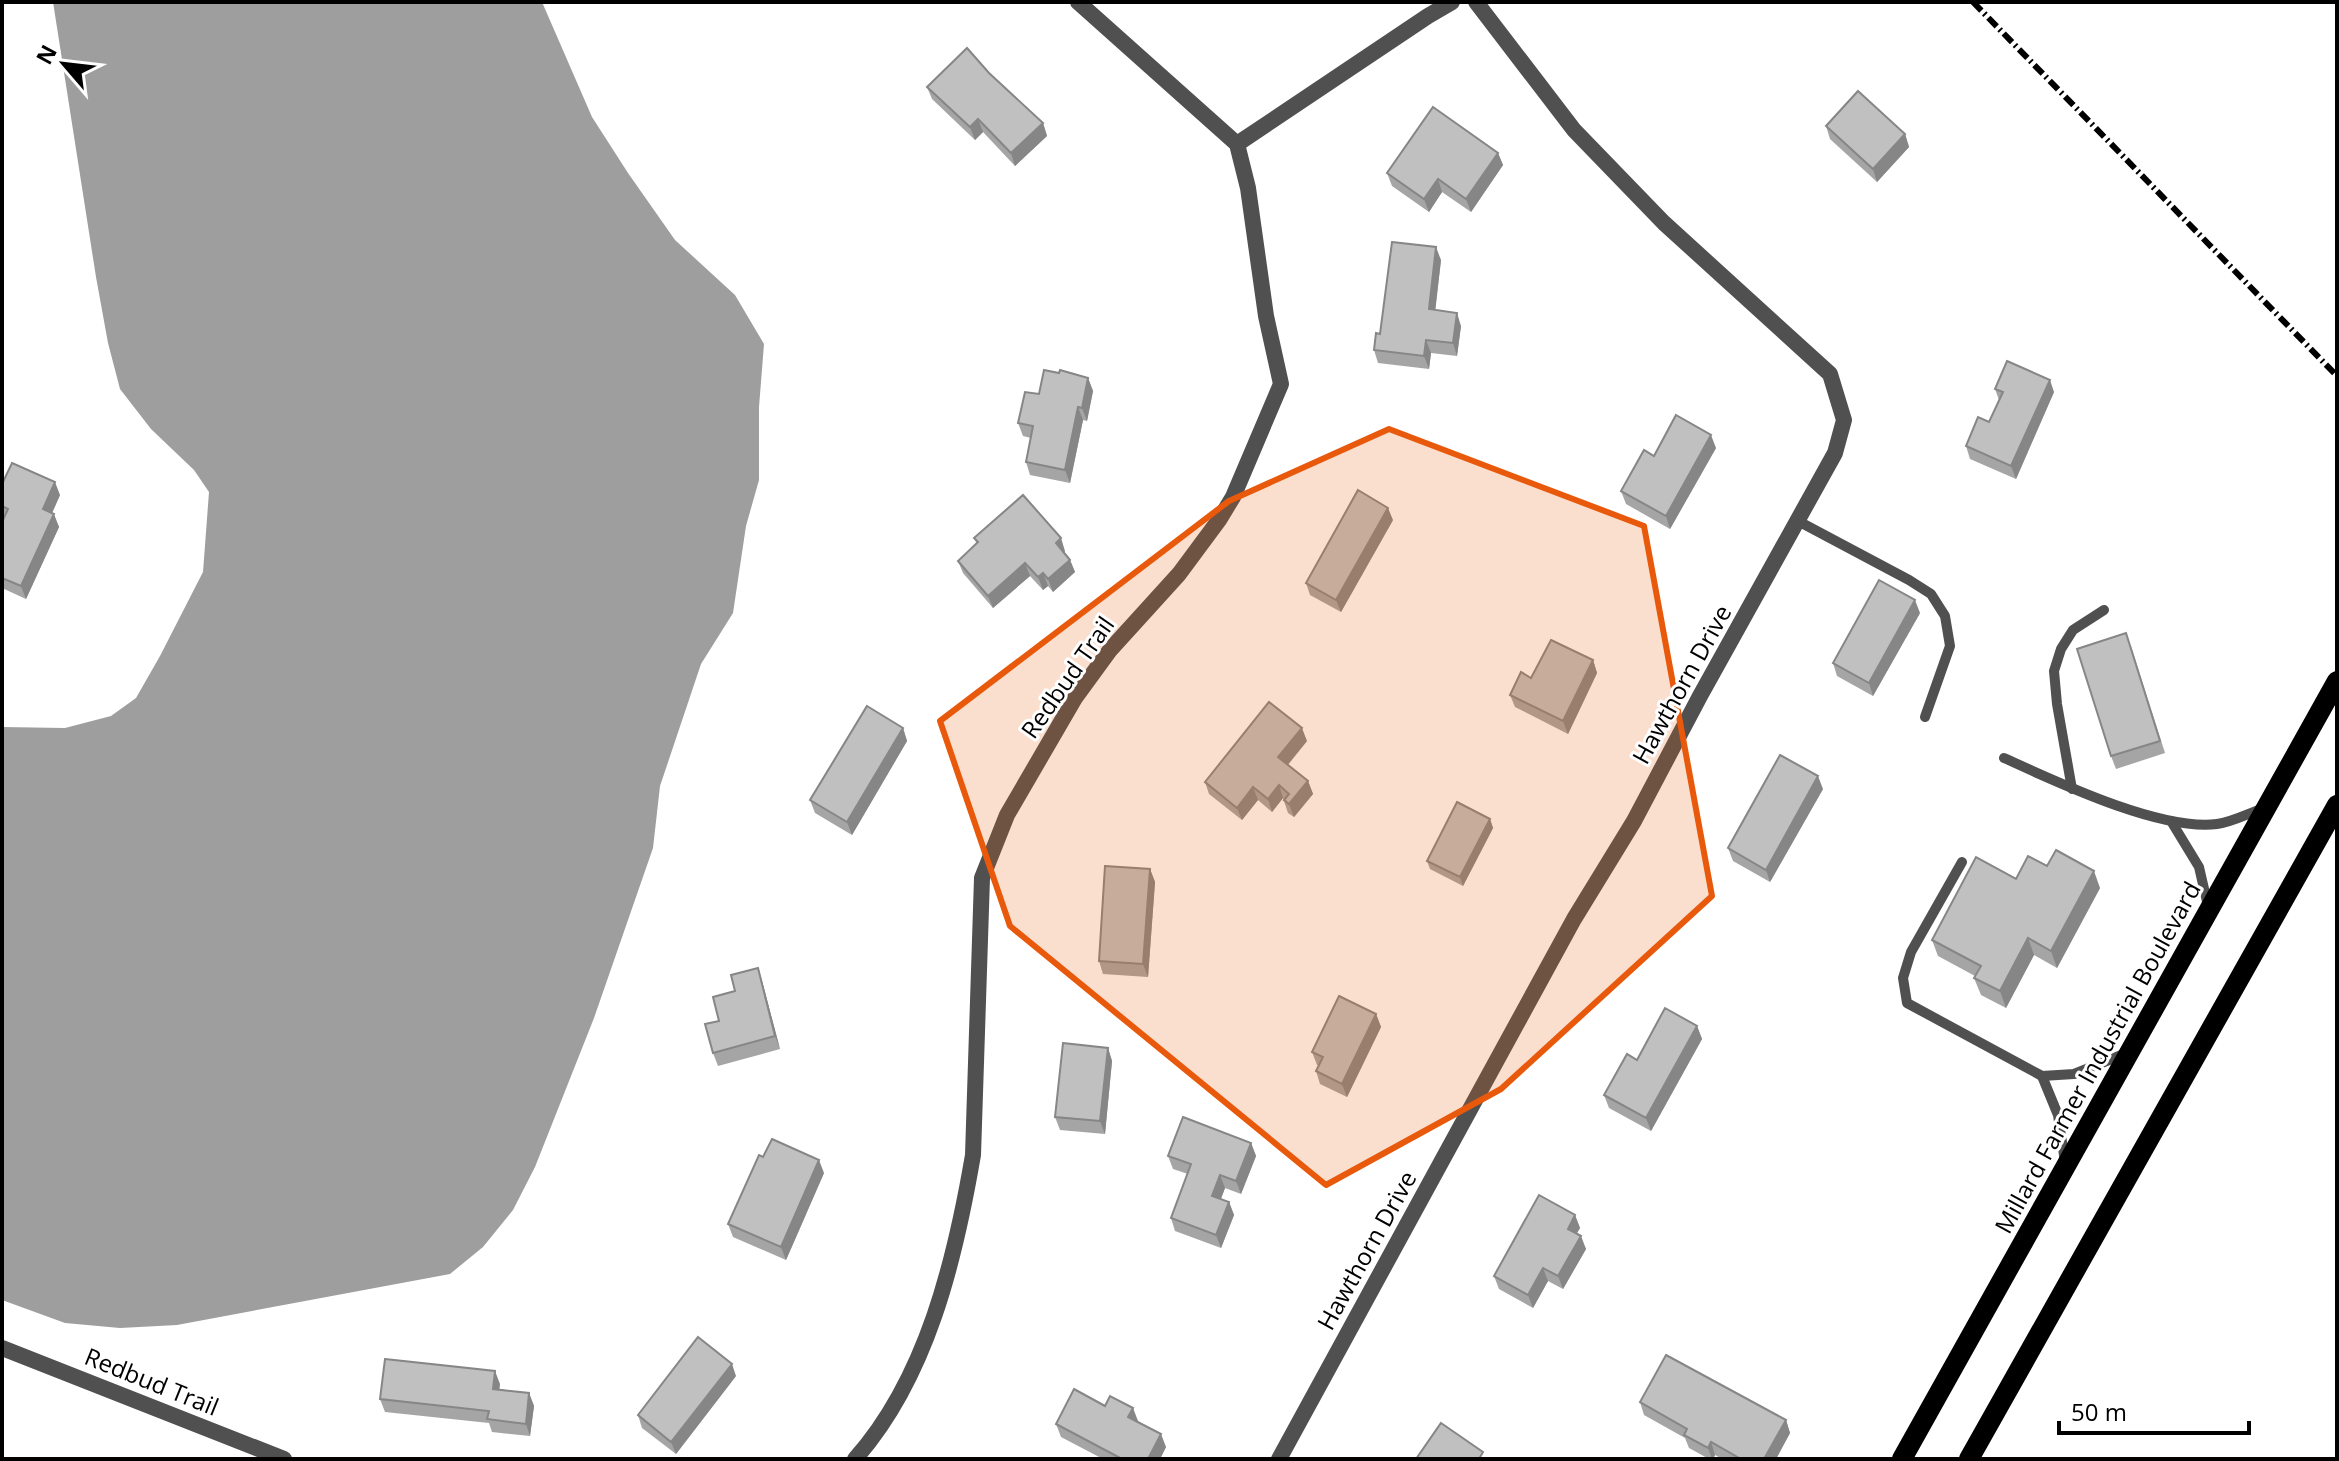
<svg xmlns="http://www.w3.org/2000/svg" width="2339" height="1461" viewBox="0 0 2339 1461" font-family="'Open Sans',sans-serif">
<rect width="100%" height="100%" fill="#fff"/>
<polygon fill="#9e9e9e" points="53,2 542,2 592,117 628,173 675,240 735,295 764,344 759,407 759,480 746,526 733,613 701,664 660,786 653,848 594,1018 535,1167 513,1210 483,1247 450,1274 177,1325 120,1328 65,1323 2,1300 2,727 65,728 111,716 136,698 160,656 203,572 209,492 194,470 151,429 120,389 108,343 96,277"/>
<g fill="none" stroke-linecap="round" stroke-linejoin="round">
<g stroke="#505050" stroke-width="10">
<polyline points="1798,521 1909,580 1931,594 1945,616 1950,646 1925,717"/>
<path d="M 2004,758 C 2057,782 2160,831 2217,824 C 2232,822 2249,813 2264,808"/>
<polyline points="2072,789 2057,704 2054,671 2061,649 2073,630 2104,610"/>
<polyline points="2171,821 2199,867 2208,906"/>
<polyline points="1962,862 1911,952 1903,978 1907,1003 2042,1076 2074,1074 2124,1054"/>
<polyline points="2042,1076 2058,1115 2065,1162"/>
</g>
<g stroke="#505050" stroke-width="16">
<polyline points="1237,144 1428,16 1452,2"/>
<polyline points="2,1348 284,1459"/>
<path d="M 855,1459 C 927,1378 955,1260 973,1155 L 982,878 L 1007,815 L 1075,698 L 1110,650 L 1179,574 L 1219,520 L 1233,497 L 1281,384 L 1266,316 L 1248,188 L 1237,144 L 1078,2"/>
<polyline points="1279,1459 1574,919 1634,821 1700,696 1835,453 1844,420 1830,374 1664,223 1574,130 1476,2"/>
</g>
<g stroke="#000" stroke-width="20">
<polyline points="1902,1459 2337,681"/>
<polyline points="1969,1459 2337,805"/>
</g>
<polyline stroke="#000" stroke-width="6" stroke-dasharray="12 4 2 4" stroke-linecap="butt" points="1973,2 2337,376"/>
</g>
<g fill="#a5a5a5">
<polygon points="989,73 1043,123 1047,136 1015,166 983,132 975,140 932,99 927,87"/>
<polygon points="1826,126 1905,134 1909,147 1877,182 1830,139"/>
<polygon points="1498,153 1503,165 1471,212 1442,192 1429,212 1392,186 1387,173"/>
<polygon points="1441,260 1435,310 1461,326 1457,356 1431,353 1429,369 1378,363 1374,350 1380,334"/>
<polygon points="1088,378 1093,391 1087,421 1083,420 1070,483 1030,475 1026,462 1031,438 1023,436 1018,423 1039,394"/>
<polygon points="1995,389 2054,392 2016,479 1970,459 1966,446 1989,422 1999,400"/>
<polygon points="1716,448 1670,529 1626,504 1621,491 1654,456"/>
<polygon points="2,484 60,495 52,513 59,527 26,599 2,588 2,522 4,518 2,517"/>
<polygon points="1393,520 1341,612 1310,595 1306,583"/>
<polygon points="974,538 1065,551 1064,553 1070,560 1075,572 1053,592 1048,586 1043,590 1030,576 993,608 963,573 958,561 977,544"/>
<polygon points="1920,613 1873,696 1837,676 1833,663"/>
<polygon points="2131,646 2165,753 2116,769 2111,756"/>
<polygon points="1593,660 1597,673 1568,734 1515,707 1510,695 1531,678"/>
<polygon points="903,728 907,741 852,835 815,813 810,800"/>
<polygon points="1307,741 1288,765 1308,781 1313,794 1294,817 1288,813 1283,798 1272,812 1258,800 1242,820 1209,794 1205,782"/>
<polygon points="1823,789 1770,882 1733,861 1728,848"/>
<polygon points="1490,819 1493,828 1463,886 1430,869 1427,861"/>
<polygon points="2047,866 2100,888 2057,968 2034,955 2006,1008 1981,995 1974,978 1975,976 1938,956 1932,940 2016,879"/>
<polygon points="1150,869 1155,882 1148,977 1103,974 1099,961"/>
<polygon points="758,968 762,981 780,1049 718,1066 713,1053 719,1021 735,991"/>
<polygon points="1376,1014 1381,1027 1347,1097 1320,1084 1316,1071 1319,1065 1317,1065 1312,1052"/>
<polygon points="1697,1026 1702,1039 1651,1131 1609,1108 1604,1095 1637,1060"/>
<polygon points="1108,1048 1112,1061 1105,1134 1060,1130 1055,1117"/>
<polygon points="1251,1143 1256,1156 1241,1194 1225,1188 1221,1199 1229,1202 1234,1215 1221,1248 1175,1231 1171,1218 1188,1174 1173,1169 1168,1156"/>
<polygon points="824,1173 786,1260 733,1237 728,1224"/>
<polygon points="1575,1215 1580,1228 1577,1233 1586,1249 1563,1289 1548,1281 1533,1308 1499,1289 1494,1276"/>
<polygon points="736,1376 676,1454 642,1428 638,1415"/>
<polygon points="500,1384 499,1389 529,1393 534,1406 530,1436 492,1432 489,1423 385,1412 380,1399"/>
<polygon points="1640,1402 1786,1420 1790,1433 1776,1459 1722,1459 1715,1455 1713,1459 1709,1459 1689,1448 1685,1438 1644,1415"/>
<polygon points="1105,1406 1133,1408 1137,1422 1166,1447 1160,1459 1103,1459 1061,1437 1056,1424"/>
</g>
<g fill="#868686">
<polygon points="978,119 983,132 975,140 970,127"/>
<polygon points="1043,123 1047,136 1015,166 1011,153"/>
<polygon points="1905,134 1909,147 1877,182 1873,169"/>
<polygon points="1498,153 1503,165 1471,212 1466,199"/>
<polygon points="1438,179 1442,192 1429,212 1424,199"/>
<polygon points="1436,247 1441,260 1434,322 1429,309"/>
<polygon points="1457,313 1461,326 1457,356 1453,343"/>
<polygon points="1426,340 1431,353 1429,369 1424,356"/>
<polygon points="1088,378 1093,391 1087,421 1082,408"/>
<polygon points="2050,380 2054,392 2016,479 2011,466"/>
<polygon points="1078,407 1083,420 1070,483 1065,470"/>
<polygon points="1711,435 1716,448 1670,529 1666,516"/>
<polygon points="55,482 60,495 48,522 43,509"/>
<polygon points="1388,508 1393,520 1341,612 1336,600"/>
<polygon points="54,514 59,527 26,599 21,586"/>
<polygon points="1061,538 1065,551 1060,556 1056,543"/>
<polygon points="1070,560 1075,572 1053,592 1048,579"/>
<polygon points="1025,563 1030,576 993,608 988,596"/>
<polygon points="1043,573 1048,586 1043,590 1038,577"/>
<polygon points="1915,600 1920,613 1873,696 1869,683"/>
<polygon points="1593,660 1597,673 1568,734 1563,721"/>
<polygon points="903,728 907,741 852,835 847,822"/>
<polygon points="1302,728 1307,741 1283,770 1278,757"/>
<polygon points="1818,776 1823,789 1770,882 1766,870"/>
<polygon points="1308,781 1313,794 1294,817 1289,804"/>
<polygon points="1279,785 1283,798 1272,812 1268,799"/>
<polygon points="1253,787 1258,800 1242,820 1237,808"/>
<polygon points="1490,819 1493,828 1463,886 1460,877"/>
<polygon points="1150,869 1155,882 1148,977 1143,964"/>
<polygon points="2094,871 2100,888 2057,968 2051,951"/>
<polygon points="2028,938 2034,955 2006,1008 2000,991"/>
<polygon points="758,968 762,981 780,1049 775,1036"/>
<polygon points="1376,1014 1381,1027 1347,1097 1342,1084"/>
<polygon points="1697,1026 1702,1039 1651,1131 1646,1118"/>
<polygon points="1108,1048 1112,1061 1105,1134 1100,1121"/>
<polygon points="1251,1143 1256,1156 1241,1194 1236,1181"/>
<polygon points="819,1160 824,1173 786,1260 781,1247"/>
<polygon points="1220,1175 1225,1188 1217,1209 1212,1196"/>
<polygon points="1229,1202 1234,1215 1221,1248 1216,1235"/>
<polygon points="1575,1215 1580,1228 1572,1241 1568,1229"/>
<polygon points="1581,1236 1586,1249 1563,1289 1558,1276"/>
<polygon points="1543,1268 1548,1281 1533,1308 1528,1295"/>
<polygon points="732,1364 736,1376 676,1454 671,1442"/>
<polygon points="495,1371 500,1384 498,1401 493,1389"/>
<polygon points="529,1393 534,1406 530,1436 526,1424"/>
<polygon points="1133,1408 1138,1421 1133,1430 1128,1417"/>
<polygon points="1786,1420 1790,1433 1776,1459 1764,1459"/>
<polygon points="1161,1434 1166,1447 1160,1459 1148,1459"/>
<polygon points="1711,1442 1715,1455 1713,1459 1712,1459 1708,1448"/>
</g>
<g fill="#c0c0c0" stroke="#868686" stroke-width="2">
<polygon points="967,48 989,73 1043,123 1011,153 978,119 970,127 927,87"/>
<polygon points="1858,91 1905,134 1873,169 1826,126"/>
<polygon points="1433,107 1498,153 1466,199 1438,179 1424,199 1387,173"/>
<polygon points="1392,242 1436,247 1429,309 1457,313 1453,343 1426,340 1424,356 1374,350 1376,333 1380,334"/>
<polygon points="2007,361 2050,380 2011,466 1966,446 1978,417 1989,422 2003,392 1995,389"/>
<polygon points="1044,370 1059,373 1060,370 1088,378 1082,408 1078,407 1065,470 1026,462 1033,426 1018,423 1025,392 1039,394"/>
<polygon points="1676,415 1711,435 1666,516 1621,491 1644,450 1654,456"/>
<polygon points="12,463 55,482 43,509 54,514 21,586 2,578 2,522 8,509 2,506 2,484"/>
<polygon points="1358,490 1388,508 1336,600 1306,583"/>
<polygon points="1023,495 1061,538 1056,543 1070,560 1048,579 1043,573 1038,577 1025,563 988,596 958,561 978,542 974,538"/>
<polygon points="1879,580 1915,600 1869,683 1833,663"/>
<polygon points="2126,633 2160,741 2111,756 2077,649"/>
<polygon points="1551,640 1593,660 1563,721 1510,695 1521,672 1531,678"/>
<polygon points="1269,702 1302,728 1278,757 1308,781 1289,804 1284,800 1289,794 1279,785 1268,799 1253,787 1237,808 1205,782"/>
<polygon points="867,706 903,728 847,822 810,800"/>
<polygon points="1780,755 1818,776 1766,870 1728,848"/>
<polygon points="1457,802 1490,819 1460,877 1427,861"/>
<polygon points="2056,850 2094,871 2051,951 2028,938 2000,991 1974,978 1981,966 1932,940 1976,857 2016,879 2028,856 2047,866"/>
<polygon points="1105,866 1150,869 1143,964 1099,961"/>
<polygon points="758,968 775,1036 713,1053 705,1024 719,1021 713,997 735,991 731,975"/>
<polygon points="1339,996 1376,1014 1342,1084 1316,1071 1323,1057 1312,1052"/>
<polygon points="1665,1008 1697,1026 1646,1118 1604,1095 1627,1054 1637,1060"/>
<polygon points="1063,1043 1108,1048 1100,1121 1055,1117"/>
<polygon points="1183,1117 1251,1143 1236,1181 1220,1175 1212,1196 1229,1202 1216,1235 1171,1218 1191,1164 1168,1156"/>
<polygon points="772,1139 819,1160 781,1247 728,1224 759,1155 763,1157"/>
<polygon points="1539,1195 1575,1215 1568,1229 1581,1236 1558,1276 1543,1268 1528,1295 1494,1276"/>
<polygon points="698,1337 732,1364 671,1442 638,1415"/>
<polygon points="1666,1355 1786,1420 1764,1459 1741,1459 1711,1442 1708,1448 1684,1435 1687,1429 1640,1402"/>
<polygon points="385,1359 495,1371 493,1389 529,1393 526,1424 487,1419 489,1411 380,1399"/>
<polygon points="1074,1389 1105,1406 1110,1396 1133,1408 1128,1417 1161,1434 1148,1459 1122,1459 1056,1424"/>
<polygon points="1441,1423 1483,1452 1479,1459 1416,1459"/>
</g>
<path fill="#e8590c" fill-opacity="0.2" stroke="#e8590c" stroke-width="6" stroke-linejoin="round" d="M 1389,429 L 1644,526 L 1712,896 L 1501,1089 L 1326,1185 L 1010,926 L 940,721 L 1229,501 Z"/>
<g text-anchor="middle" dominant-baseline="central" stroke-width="6" stroke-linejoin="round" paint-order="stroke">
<g font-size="24" fill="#000" stroke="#fff">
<text transform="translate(1067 677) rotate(-55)">Redbud Trail</text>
<text transform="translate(1681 684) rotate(-61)">Hawthorn Drive</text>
<text transform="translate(2097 1057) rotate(-61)">Millard Farmer Industrial Boulevard</text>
<text transform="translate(1366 1250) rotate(-61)">Hawthorn Drive</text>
<text transform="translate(152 1381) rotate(22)">Redbud Trail</text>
</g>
</g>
<rect width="2339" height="1461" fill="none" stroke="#000000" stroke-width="8"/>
<g transform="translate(64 64) rotate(298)" stroke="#ffffff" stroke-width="6" paint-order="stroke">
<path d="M0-6L14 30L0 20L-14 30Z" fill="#000000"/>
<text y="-12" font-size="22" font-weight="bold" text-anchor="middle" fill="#000000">N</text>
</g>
<path d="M2059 1421v12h190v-12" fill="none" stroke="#000000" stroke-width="4"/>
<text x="2071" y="1421" font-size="24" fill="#000000" stroke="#ffffff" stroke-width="6" paint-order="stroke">50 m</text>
</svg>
